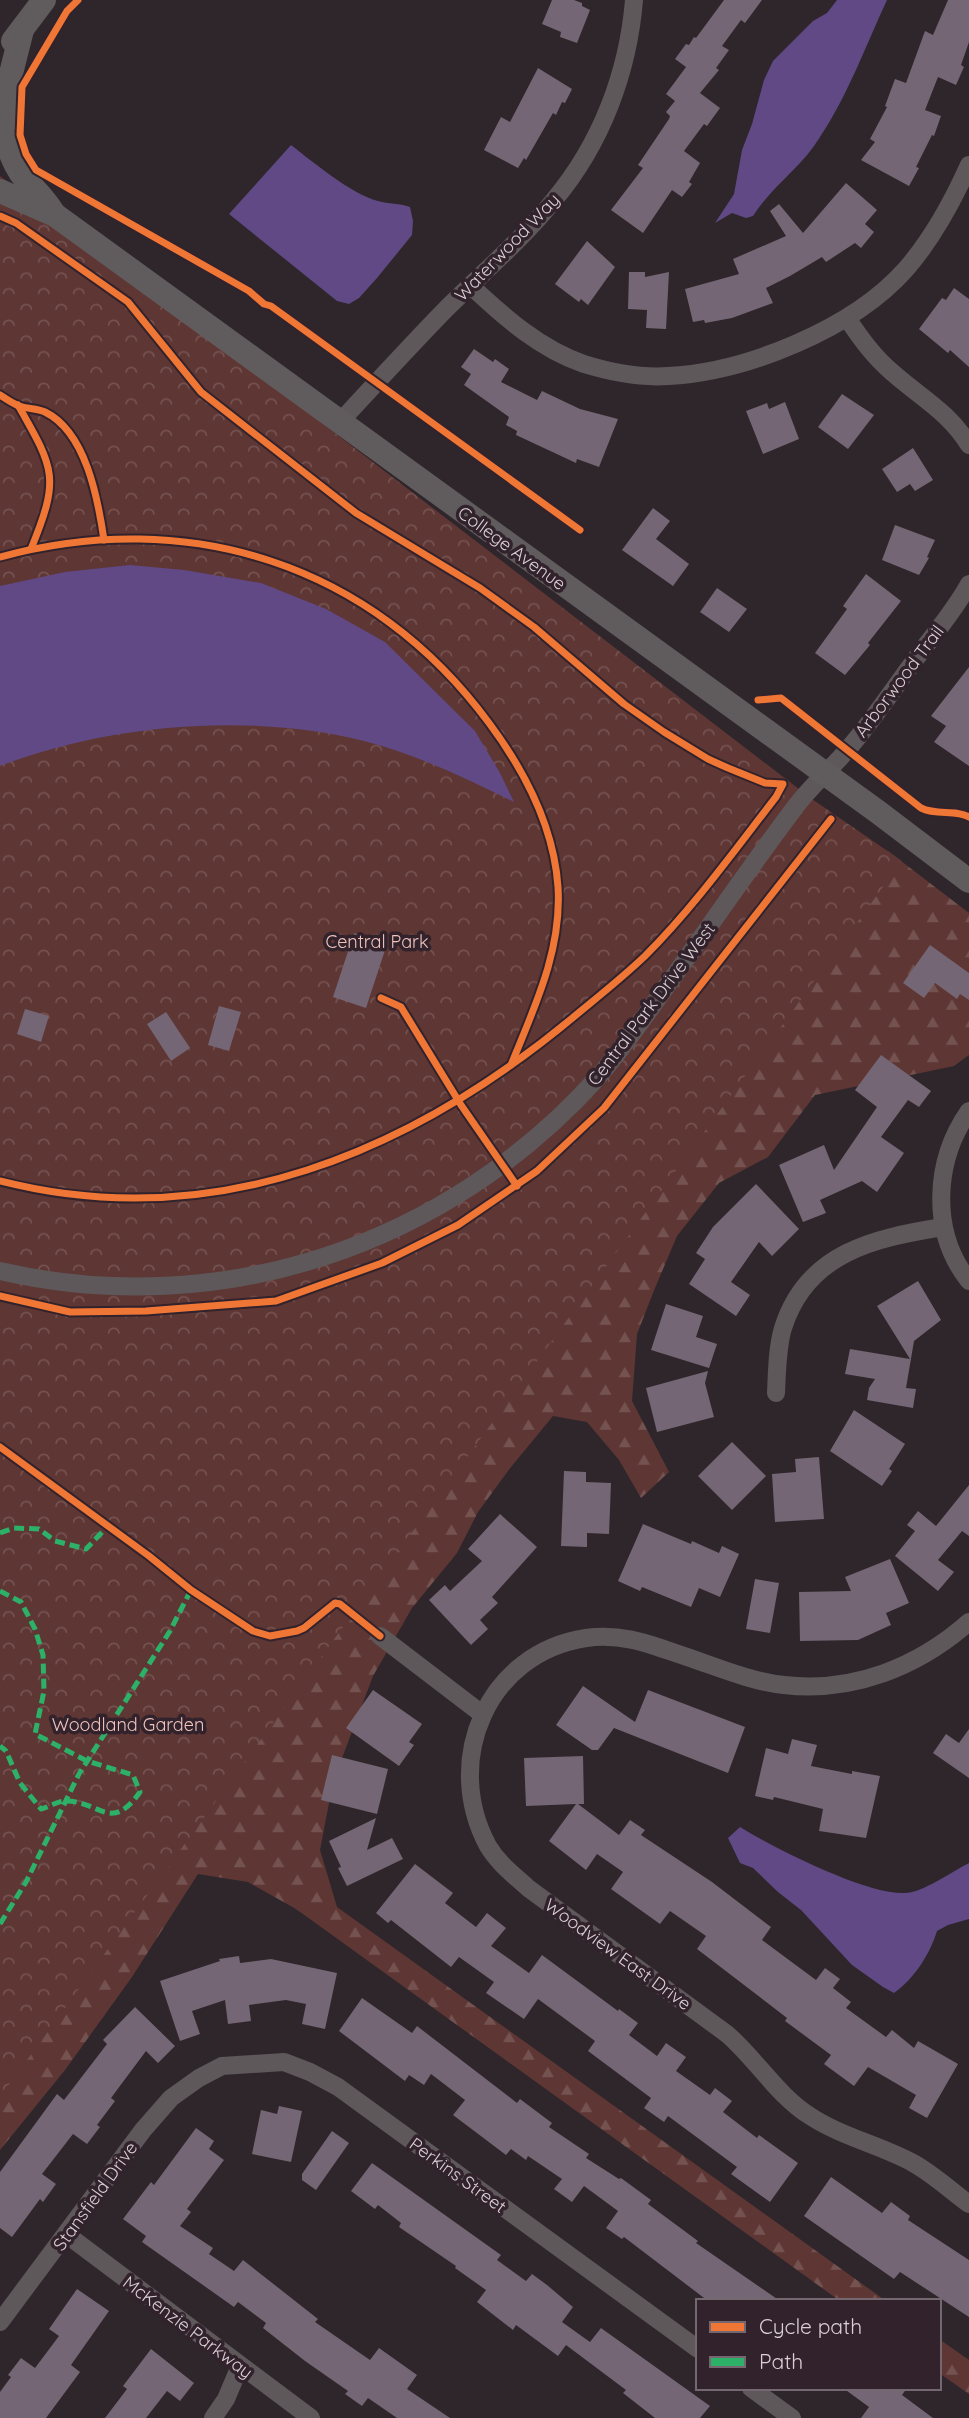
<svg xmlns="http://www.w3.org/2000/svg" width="969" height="2418" viewBox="0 0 969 2418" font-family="Quicksand,sans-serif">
<defs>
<pattern id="forest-firs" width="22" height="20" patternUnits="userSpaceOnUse" patternTransform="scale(1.75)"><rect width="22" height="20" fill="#5e3634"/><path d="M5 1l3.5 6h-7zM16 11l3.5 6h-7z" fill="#745250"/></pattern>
<pattern id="park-crowns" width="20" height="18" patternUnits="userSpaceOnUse" patternTransform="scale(1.75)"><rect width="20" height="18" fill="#5e3634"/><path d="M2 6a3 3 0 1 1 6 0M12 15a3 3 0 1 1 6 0" fill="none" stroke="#745250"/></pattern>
</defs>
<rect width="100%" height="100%" fill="#2e262b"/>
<g fill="url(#forest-firs)">
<polygon points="888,851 969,913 969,1055 954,1066 815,1095 768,1157 719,1183 677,1236 655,1288 637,1334 632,1401 669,1472 641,1498 619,1460 587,1422 553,1416 511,1467 478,1512 457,1553 412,1608 373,1676 333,1782 320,1850 337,1907 886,2301 840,2301 296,1909 248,1882 198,1874 132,1977 65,2070 0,2150 0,1465"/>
<polygon points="939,2339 969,2360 969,2394 939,2373"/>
</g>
<polygon fill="url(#park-crowns)" points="0,176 812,799 902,861 0,2097"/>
<g fill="#604985">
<path d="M 837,0 L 887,0 C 866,45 848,95 820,137 C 802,167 772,186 753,216 L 746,218 L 732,213 L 715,223 L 734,194 L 742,150 L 752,124 L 764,80 L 773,61 L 813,21 L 827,13 Z"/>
<path d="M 291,145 C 313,162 351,194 378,201 C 389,204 399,203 410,207 L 413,221 L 412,235 L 377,278 L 359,298 L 349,304 L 337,301 L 229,214 Z"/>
<path d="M 130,565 L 184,570 L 261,583 L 326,609 L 385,642 L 475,731 L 500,773 L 514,802 C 471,781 428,760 382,746 C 263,711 115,722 0,766 L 0,586 L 65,572 Z"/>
<path d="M 740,1827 C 774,1848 867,1895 905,1893 C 922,1893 953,1871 969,1863 L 969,1919 L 948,1925 L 937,1931 C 930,1954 914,1979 894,1993 L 883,1987 L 852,1965 L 801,1910 L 778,1892 L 753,1868 L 740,1863 L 728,1838 Z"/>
</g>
<g fill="#746674">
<polygon points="552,0 574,0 582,3 582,6 590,10 577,43 560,37 561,32 542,24"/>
<polygon points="724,0 762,0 745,23 741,20 722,46 729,50 716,68 719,70 700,93 720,108 707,126 704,124 684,151 700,163 689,182 692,184 682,197 672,190 643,233 611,210 643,168 638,165 669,119 670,116 666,112 675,101 666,94 686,67 675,59 686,44 689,45 694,37 696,38"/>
<polygon points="948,0 969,0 969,42 961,65 964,67 956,85 938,77 925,110 941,116 934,136 932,135 916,167 919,168 909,186 861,160 875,142 870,139 887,107 885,106 895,79 906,83 925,31 933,35"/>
<polygon points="538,68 572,89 565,103 562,102 556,115 553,113 526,160 524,158 518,168 484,150 501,117 510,122"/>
<polygon points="846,183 877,210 865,224 874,232 861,248 855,243 826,262 822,257 790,276 766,288 773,303 732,318 705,323 704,320 693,322 685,289 739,274 733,259 786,236 770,211 779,204 803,233"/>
<polygon points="587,241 615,267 588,305 581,299 579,302 555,284"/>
<polygon points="629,272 645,272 645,277 669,272 666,329 646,328 647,310 628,309"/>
<polygon points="954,288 969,299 969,367 950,350 948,353 919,329 942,298 946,300"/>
<polygon points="474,349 493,362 495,359 509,369 501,382 537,400 542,391 580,409 618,419 599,467 577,459 576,463 516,435 517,431 506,425 509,417 464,385 471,374 461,367"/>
<polygon points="842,394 874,415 848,449 818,427"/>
<polygon points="785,402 799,439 763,454 746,411 767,403 769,409"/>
<polygon points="913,448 933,480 915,491 910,484 897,492 882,469"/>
<polygon points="653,508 670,521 656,539 689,564 673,586 622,550"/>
<polygon points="895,525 935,540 927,557 929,558 919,575 882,560"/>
<polygon points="866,574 901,601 868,643 870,645 845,675 815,653 847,609 843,606"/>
<polygon points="717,588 747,609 729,632 700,612"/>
<polygon points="969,667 969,766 934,742 946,726 931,716"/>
<polygon points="354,933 387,944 366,1008 333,997"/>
<polygon points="930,945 969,973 969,1000 960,994 957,999 935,983 924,998 903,983"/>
<polygon points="219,1006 241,1012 229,1051 208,1045"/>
<polygon points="25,1009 49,1016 41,1042 17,1034"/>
<polygon points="166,1012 190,1048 171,1061 147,1024"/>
<polygon points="881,1055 931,1091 919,1107 908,1100 881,1137 904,1153 877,1192 862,1181 820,1200 826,1213 803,1222 779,1165 824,1145 834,1170 877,1107 855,1090"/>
<polygon points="756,1184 799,1229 772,1256 759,1242 731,1282 750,1295 736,1316 689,1284 705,1259 696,1253 713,1227"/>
<polygon points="918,1281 941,1320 914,1341 906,1388 916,1389 913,1408 867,1400 869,1388 875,1379 845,1374 850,1349 910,1359 877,1306"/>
<polygon points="666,1304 703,1316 696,1337 717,1344 709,1368 651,1350"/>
<polygon points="708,1371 705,1383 714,1417 657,1432 646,1388"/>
<polygon points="854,1410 905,1444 889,1469 892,1471 882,1486 830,1451"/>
<polygon points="732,1442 766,1476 732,1510 698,1476"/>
<polygon points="819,1457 824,1519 775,1522 772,1474 796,1472 795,1459"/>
<polygon points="564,1471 586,1472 586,1482 611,1483 609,1534 587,1533 587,1547 561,1546"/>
<polygon points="969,1485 969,1536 962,1531 938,1560 954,1572 938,1591 895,1556 915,1531 907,1525 918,1511 936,1526"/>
<polygon points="500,1514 537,1547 492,1597 498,1603 480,1620 488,1629 471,1645 429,1600 445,1585 450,1591 482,1561 468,1549"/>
<polygon points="643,1524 691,1544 692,1541 719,1553 722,1546 739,1554 720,1597 699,1588 691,1607 642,1587 640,1591 618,1581"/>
<polygon points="890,1559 909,1603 886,1613 891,1625 858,1640 800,1641 799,1592 851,1591 845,1577"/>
<polygon points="755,1579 779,1583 770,1633 746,1629"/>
<polygon points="583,1686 635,1722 648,1690 745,1727 728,1773 614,1728 598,1750 592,1750 556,1725"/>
<polygon points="373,1690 422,1724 409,1742 414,1745 399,1766 346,1728"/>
<polygon points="969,1729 969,1778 933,1753 946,1734 959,1743"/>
<polygon points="792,1739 817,1745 811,1766 852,1774 852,1771 880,1776 866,1838 819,1831 823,1809 774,1797 773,1800 755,1796 766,1748 788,1754"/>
<polygon points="332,1755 388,1769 377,1814 321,1800"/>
<polygon points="583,1756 584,1804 578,1804 619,1835 630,1820 645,1830 641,1835 712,1882 771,1927 762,1940 816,1980 825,1968 840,1979 833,1988 851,2002 846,2008 886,2037 892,2030 914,2048 918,2041 958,2064 927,2118 909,2108 916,2095 868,2067 854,2086 824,2064 831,2055 785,2021 787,2018 697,1949 706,1936 670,1911 660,1924 611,1889 623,1872 597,1854 586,1870 549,1841 576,1804 526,1806 524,1758"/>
<polygon points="376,1818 367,1850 392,1838 403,1859 347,1886 338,1868 341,1867 329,1841"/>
<polygon points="415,1864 453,1893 445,1903 476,1927 487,1913 506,1928 491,1946 529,1973 542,1955 618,2011 619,2009 638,2023 629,2035 657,2056 666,2043 686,2057 676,2071 710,2095 715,2088 732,2101 723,2112 757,2138 759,2135 798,2163 770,2202 731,2174 737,2167 668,2116 664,2122 644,2108 651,2098 588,2051 595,2041 538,1999 524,2019 486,1993 494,1982 459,1957 451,1967 391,1920 388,1923 376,1913"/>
<polygon points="239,1956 240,1963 271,1959 337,1973 325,2029 302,2024 306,2004 286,2000 249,2005 251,2021 228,2024 225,2000 192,2011 200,2034 180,2041 160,1981 220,1961 219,1959"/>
<polygon points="362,1998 412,2033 417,2026 517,2103 520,2099 552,2123 549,2127 589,2154 586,2158 619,2179 621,2178 651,2200 648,2204 698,2241 696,2243 780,2301 708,2301 624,2237 622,2239 606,2228 618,2211 584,2186 572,2202 554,2189 562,2179 528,2156 526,2160 511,2149 506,2155 453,2115 465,2100 431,2074 424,2085 409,2075 405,2081 339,2031"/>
<polygon points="135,2007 175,2046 158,2063 146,2051 111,2098 115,2101 97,2125 100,2127 87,2144 73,2134 42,2174 56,2184 43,2202 40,2199 12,2237 0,2228 0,2172 57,2094 64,2100 107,2044 103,2040"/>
<polygon points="279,2106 302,2111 291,2162 252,2154 261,2110 277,2114"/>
<polygon points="196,2128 214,2141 209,2149 224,2160 187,2209 191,2212 180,2226 213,2248 209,2254 234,2271 243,2260 318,2319 315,2322 370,2360 379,2348 417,2375 407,2389 450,2418 397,2418 368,2398 362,2406 345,2394 348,2391 305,2361 263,2328 266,2323 238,2302 234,2307 142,2242 146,2236 123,2219 151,2182 154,2185"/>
<polygon points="332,2131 349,2143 316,2190 302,2180 302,2174"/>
<polygon points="372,2163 501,2255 497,2260 526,2281 532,2274 547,2285 573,2307 562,2322 590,2342 601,2328 710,2406 700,2418 655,2418 623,2393 626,2390 566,2345 558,2356 516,2325 513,2330 477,2302 486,2290 455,2268 456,2266 399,2227 401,2223 378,2205 375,2209 351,2191"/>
<polygon points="831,2177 882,2213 891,2202 910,2216 908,2220 969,2260 969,2317 900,2272 894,2279 804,2216"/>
<polygon points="77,2289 109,2311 71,2365 80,2372 46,2418 0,2418 0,2392 11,2377 8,2375 21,2358 35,2368 59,2336 49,2329"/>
<polygon points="151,2349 194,2383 180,2401 167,2391 146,2418 105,2418 127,2389 123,2386"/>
<polygon points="843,2388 907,2388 902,2395 933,2418 861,2418 869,2407"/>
</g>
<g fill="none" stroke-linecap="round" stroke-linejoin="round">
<g stroke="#5e585a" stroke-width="18">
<path d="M 471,286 C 504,317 540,349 584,364 C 610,372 640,378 668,376 C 746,372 853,329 906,269 C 933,238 952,203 969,165"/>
<path d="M 847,318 C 861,339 874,357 893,373 C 920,397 950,413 969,445"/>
<path d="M 339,423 C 374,385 409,347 445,310 C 481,274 522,240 554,200 C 601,144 628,73 634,0"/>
<path d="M 969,1111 C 934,1161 930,1232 969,1281"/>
<path d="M 0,1271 C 222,1322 448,1245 599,1076 C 621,1050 641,1022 661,994 C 706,932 749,868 796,806 C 811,786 831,769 848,749 C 873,720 894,688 917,657 C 935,633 955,610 969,584"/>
<path d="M 776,1393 C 777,1373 777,1348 783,1328 C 807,1252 875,1238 943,1227"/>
<path d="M 969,1622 C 918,1667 853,1693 784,1685 C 754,1682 722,1669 693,1659 C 656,1647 625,1632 586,1638 C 487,1653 442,1761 488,1846 C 498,1863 514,1875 528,1888 L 727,2034 C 756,2059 777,2095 810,2116 C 842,2137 880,2145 913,2163 C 933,2174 950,2190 969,2204"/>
<polyline points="380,1636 482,1714"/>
<polyline points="66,2234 311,2418"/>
<polyline points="0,2322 143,2130 171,2098 199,2078 222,2066 284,2062 310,2072 338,2087 698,2349"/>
<polyline points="751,2388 792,2418"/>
<polyline points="213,2418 226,2399 240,2366"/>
</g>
<g stroke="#605c5d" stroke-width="24">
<polyline points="13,41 44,0"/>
<polyline points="4,125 5,97 22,30"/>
<path d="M 5,139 C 11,153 15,168 26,180 C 37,192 45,199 54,214"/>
<polyline points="0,191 55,215 878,812 969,881"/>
</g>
<g stroke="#2db169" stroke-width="5" stroke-dasharray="10 5" stroke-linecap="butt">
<polyline points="0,1533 14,1528 39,1529 55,1541 86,1549 108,1526"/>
<path d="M 0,1591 L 21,1602 L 35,1629 L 43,1655 L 44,1691 L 35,1734 L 87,1761 L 133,1775 L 140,1792 C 111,1833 101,1802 67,1801 C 60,1800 49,1807 41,1809 L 20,1783 L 6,1751 L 0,1746"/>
<polyline points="0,1924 26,1882 79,1774 170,1631 191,1590"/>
</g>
<g stroke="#32222c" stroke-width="11">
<g id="cycleway">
<polyline points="78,0 67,11 22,87 20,135 26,154 36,170 249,291 264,304 271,306 580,530"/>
<path d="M 0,216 L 16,223 L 128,302 L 201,392 L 356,513 L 480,588 L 534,627 L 624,704 L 664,732 L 708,759 L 728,768 L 765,783 L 783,784 L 776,797 C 734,851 693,908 645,956 C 623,977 599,996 576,1015 C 412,1152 215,1236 0,1181"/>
<path d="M 0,395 C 6,399 12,403 19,406 C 27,409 37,408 45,412 C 86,432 98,499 104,540"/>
<path d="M 18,405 C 55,470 60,478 31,549"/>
<path d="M 0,557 C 189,506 372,564 489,723 C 524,770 554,828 558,887 C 562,951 534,1008 511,1065"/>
<path d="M 758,700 L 781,698 L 921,808 C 937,816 955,809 969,817"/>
<polyline points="381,998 401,1007 461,1105 517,1186"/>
<polyline points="0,1296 70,1312 146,1311 276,1301 382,1263 458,1225 537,1171 604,1108 831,819"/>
<polyline points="0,1447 149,1556 191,1590 253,1631 270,1636 297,1631 304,1628 335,1603 340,1604 380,1636"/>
</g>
</g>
<use href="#cycleway" stroke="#f07635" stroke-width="7"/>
</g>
<g text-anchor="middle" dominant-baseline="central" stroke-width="7" stroke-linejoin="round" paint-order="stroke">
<g font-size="18" fill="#dacfd5" stroke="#32222c">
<text transform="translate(507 247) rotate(-46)">Waterwood Way</text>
<text transform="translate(512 548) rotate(36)">College Avenue</text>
<text transform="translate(899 681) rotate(-53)">Arborwood Trail</text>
<text transform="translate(651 1004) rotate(-53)">Central Park Drive West</text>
<text transform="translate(618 1954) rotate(36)">Woodview East Drive</text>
<text transform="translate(458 2175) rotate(36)">Perkins Street</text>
<text transform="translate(95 2196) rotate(-54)">Stansfield Drive</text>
<text transform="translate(188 2327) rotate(37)">McKenzie Parkway</text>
</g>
<g font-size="18" fill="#f2c4be" stroke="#32222c">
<text x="377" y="941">Central Park</text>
<text x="128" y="1724">Woodland Garden</text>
</g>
</g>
<rect x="696" y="2299" width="245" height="91" fill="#32222c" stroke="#756770" stroke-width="2"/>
<rect x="710" y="2322" width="35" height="10" fill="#f07635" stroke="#756770" stroke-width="2"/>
<text x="759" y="2334" font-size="21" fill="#dacfd5">Cycle path</text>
<rect x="710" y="2357" width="35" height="10" fill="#2db169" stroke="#756770" stroke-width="2"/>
<text x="759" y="2369" font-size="21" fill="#dacfd5">Path</text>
</svg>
